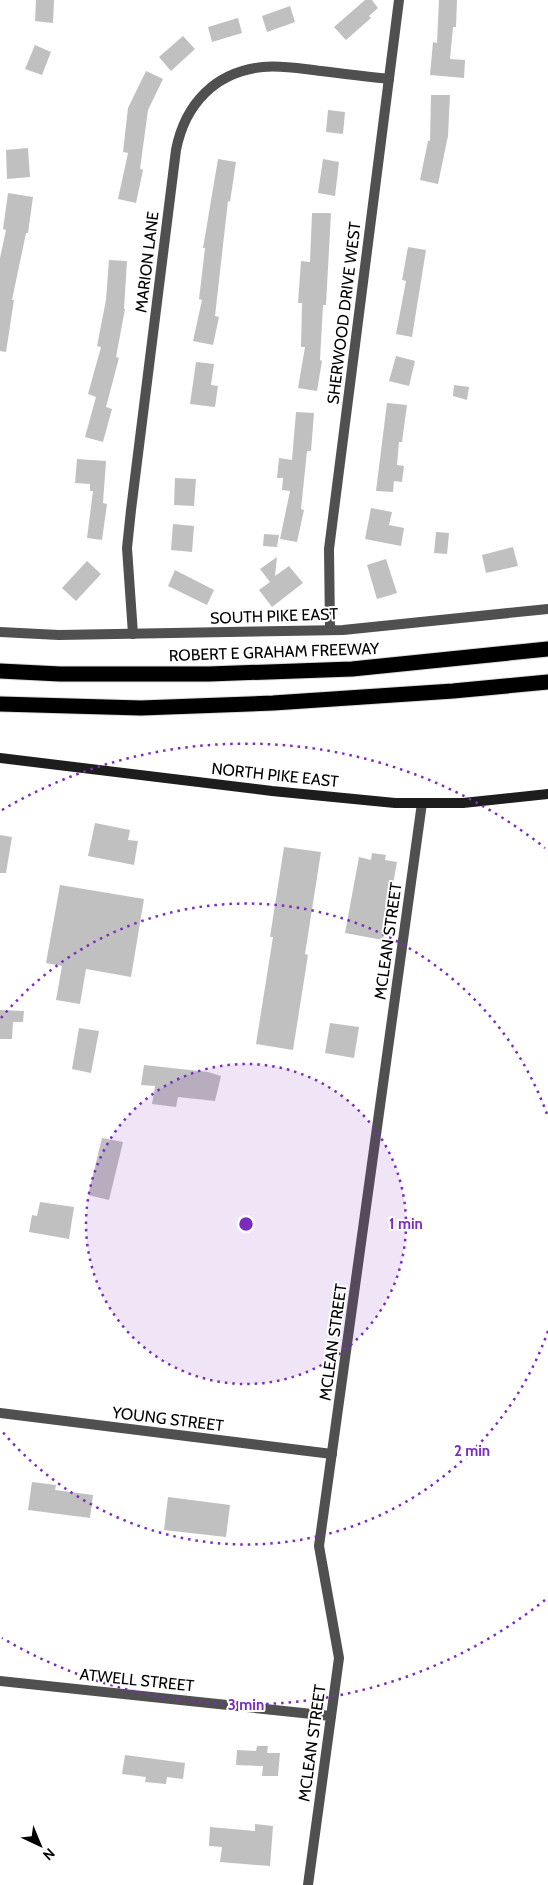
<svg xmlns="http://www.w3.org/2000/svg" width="548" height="1885" viewBox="0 0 548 1885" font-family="Cabin,sans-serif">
<rect width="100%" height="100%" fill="#fff"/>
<g fill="#c0c0c0">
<polygon points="36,0 54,0 53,23 35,21"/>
<polygon points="365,0 372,0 378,8 369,16 371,18 346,40 334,27"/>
<polygon points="439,0 457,0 456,27 453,27 450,59 465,60 464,78 430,75 433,42 437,43"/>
<polygon points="290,6 295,22 267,32 262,16"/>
<polygon points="238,18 242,33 212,42 208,27"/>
<polygon points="183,36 195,49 171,71 159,57"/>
<polygon points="35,45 51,52 42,75 25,69"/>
<polygon points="146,71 163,79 148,110 140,169 143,170 136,203 118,199 128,153 123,152 128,108"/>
<polygon points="431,95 450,95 448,136 438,184 420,180 428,141 430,141"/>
<polygon points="328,110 345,112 343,134 326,132"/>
<polygon points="28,148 30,177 7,179 6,150"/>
<polygon points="218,159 236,162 230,202 228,201 215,316 219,317 213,345 193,341 202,300 199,299 205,248 203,248"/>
<polygon points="323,159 339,162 335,196 318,193"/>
<polygon points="8,193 33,197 28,233 26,233 12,300 14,300 6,352 0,351 0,258 6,230 3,229"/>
<polygon points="312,213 331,213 326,305 323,305 320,360 322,361 317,391 298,388 305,347 301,347 302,303 298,303 301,261 310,262"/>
<polygon points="408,247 426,250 412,337 396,334 406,281 402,280"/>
<polygon points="109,260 127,261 124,309 125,309 116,357 119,358 106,407 112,409 103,442 85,437 96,397 88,394 101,347 97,346 106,300"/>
<polygon points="396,356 415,361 409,386 389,381"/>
<polygon points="196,362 214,364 211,385 218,386 215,407 190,404"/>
<polygon points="454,385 469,387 467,400 453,396"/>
<polygon points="387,403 407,405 402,442 399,442 397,465 404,466 402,482 394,481 393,492 376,491"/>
<polygon points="296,412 314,413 311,451 307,451 301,509 304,510 297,542 280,539 290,491 282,490 283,478 277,478 279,458 292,460"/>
<polygon points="77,459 106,461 103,503 107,504 102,540 87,538 93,491 90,491 90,484 75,483"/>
<polygon points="175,478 196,479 194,506 174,505"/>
<polygon points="371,508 392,512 389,525 404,528 401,546 365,539"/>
<polygon points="173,524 194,526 192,552 171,550"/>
<polygon points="436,532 449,533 447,554 434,553"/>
<polygon points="264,534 279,535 277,547 263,546"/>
<polygon points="513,547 518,566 486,573 482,555"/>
<polygon points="277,557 275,576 289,566 303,583 272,607 259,590 270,582 260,569"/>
<polygon points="386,559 397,593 377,599 367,565"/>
<polygon points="87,561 101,574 76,601 62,588"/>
<polygon points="175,570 214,590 207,605 168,586"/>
<polygon points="95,823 130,830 128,840 138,841 134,865 88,856"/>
<polygon points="0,835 12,837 6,873 0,873"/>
<polygon points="284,847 321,852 305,954 308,955 293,1050 256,1044 273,937 270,937"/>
<polygon points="372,853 386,855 385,860 397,862 383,940 345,933 359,857 371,860"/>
<polygon points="60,885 144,899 131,977 86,969 80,1004 56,1000 62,966 46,963"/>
<polygon points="0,1010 24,1011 23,1022 13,1022 12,1039 0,1039"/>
<polygon points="330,1023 359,1027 354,1058 325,1053"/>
<polygon points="79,1028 99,1031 91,1073 72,1069"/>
<polygon points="144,1065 208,1072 221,1076 215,1101 178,1097 176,1107 152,1104 155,1086 141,1085"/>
<polygon points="102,1138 123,1142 109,1200 88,1195"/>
<polygon points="40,1202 74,1207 69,1239 29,1232 32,1215 37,1216"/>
<polygon points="32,1482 56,1485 55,1490 93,1495 90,1518 28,1510"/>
<polygon points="168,1497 230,1505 226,1537 164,1530"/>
<polygon points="257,1746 268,1746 267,1753 280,1753 278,1776 262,1776 263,1766 236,1765 237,1750 256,1751"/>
<polygon points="125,1755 185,1763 183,1779 167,1777 166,1784 145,1782 146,1777 122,1774"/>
<polygon points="255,1824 273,1826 270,1866 220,1862 222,1847 209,1846 210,1827 255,1831"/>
</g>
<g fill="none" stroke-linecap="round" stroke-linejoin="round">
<g stroke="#dbdbdb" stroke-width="17">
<g id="highway">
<polyline points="0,671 60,674 209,674 352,669 548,649"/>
<polyline points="0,704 141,708 273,703 453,691 548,682"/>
</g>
</g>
<g stroke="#505050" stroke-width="10">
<polyline points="330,630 329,549 399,0"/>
<polyline points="0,632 59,635 343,630 548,609"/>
<path d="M 133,634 L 127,548 L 131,510 L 176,150 C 185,104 215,72 263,67 C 282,65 302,69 321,71 C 343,74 366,76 389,79"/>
<polyline points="0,1413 332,1454"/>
<polyline points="0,1681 331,1716"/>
<polyline points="308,1885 339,1658 319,1546 422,803"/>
</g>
<polyline stroke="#1d1d1d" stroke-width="10" points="0,758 272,791 395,803 463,803 548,794"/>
<use href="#highway" stroke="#000" stroke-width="15"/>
</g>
<circle cx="246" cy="1224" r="160" fill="#7b2cbf" fill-opacity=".12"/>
<g fill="none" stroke="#7b2cbf" stroke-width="2.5" stroke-dasharray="2.5 5">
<circle cx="246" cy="1224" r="160"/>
<path d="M548 1331A320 320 0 0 1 1 1430M1 1018A320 320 0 0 1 548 1117"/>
<path d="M545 1600A481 481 0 0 1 2 1638M2 810A481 481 0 0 1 545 848"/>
</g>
<g text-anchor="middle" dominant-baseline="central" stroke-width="4" stroke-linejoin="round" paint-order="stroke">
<g font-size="16" fill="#000" stroke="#fff">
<text transform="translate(147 262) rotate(-83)">MARION LANE</text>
<text transform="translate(344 313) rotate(-83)">SHERWOOD DRIVE WEST</text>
<text transform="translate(274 616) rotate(-2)">SOUTH PIKE EAST</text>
<text transform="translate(274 652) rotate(-2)">ROBERT E GRAHAM FREEWAY</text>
<text transform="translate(275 775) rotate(6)">NORTH PIKE EAST</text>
<text transform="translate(388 941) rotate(-82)">MCLEAN STREET</text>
<text transform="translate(333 1342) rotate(-82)">MCLEAN STREET</text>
<text transform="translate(168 1419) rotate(7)">YOUNG STREET</text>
<text transform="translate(137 1680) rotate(6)">ATWELL STREET</text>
<text transform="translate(312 1743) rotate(-82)">MCLEAN STREET</text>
</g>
</g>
<circle cx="246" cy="1224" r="8" fill="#7b2cbf" stroke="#fff" stroke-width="2.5"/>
<g font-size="15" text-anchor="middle" font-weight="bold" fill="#7b2cbf" stroke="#fff" stroke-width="4" stroke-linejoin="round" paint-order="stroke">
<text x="406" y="1229">1 min</text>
<text x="472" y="1456">2 min</text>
<text x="246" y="1710">3 min</text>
</g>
<g transform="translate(40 1845) rotate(136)" stroke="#ffffff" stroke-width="4" paint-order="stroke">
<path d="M0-4L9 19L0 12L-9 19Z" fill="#000000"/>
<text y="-8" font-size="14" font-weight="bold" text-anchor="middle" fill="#000000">N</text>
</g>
</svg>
